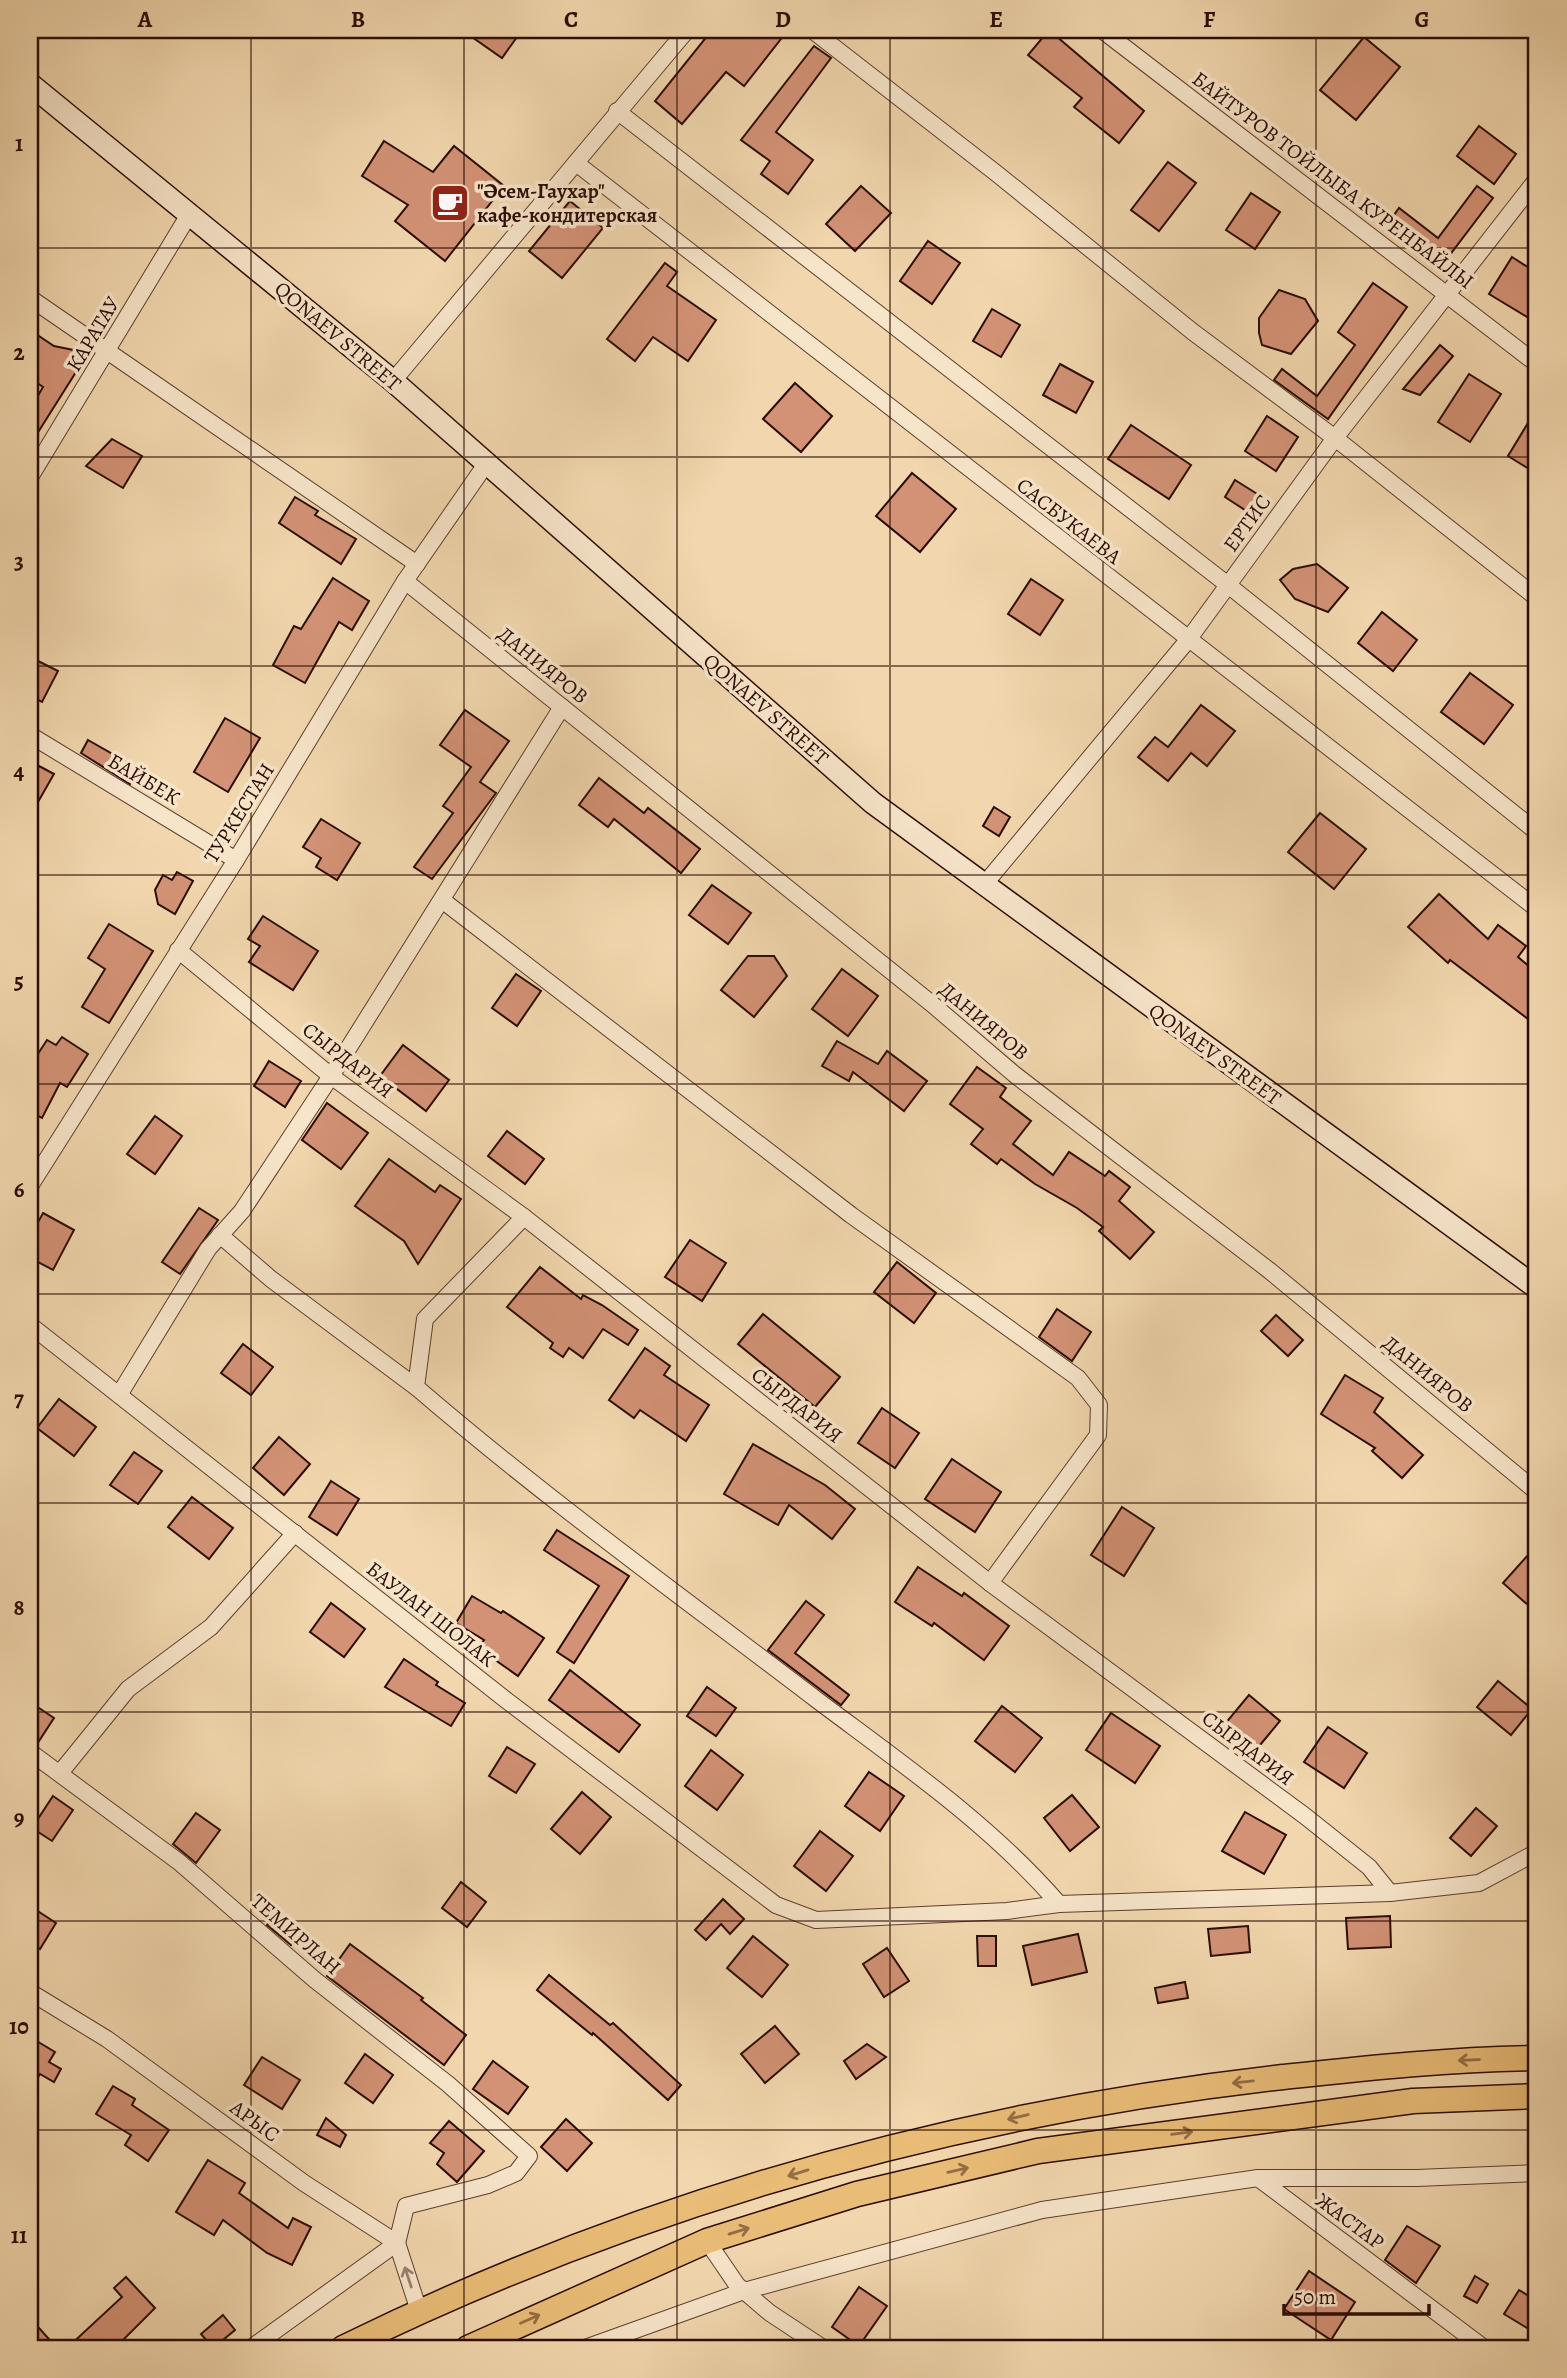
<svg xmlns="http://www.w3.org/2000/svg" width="1567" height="2378" viewBox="0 0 1567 2378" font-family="Alegreya,serif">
<rect width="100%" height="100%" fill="#f2d7ae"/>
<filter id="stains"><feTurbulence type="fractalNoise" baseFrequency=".00286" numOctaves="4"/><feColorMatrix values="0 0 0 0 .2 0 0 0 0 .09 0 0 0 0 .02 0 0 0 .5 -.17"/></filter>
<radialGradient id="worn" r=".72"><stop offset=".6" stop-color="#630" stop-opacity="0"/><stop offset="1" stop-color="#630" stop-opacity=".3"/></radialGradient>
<g fill="#d39276" stroke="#2b0c03" stroke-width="2">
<polygon points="462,30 522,30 502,58"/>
<polygon points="712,30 788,30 744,86 726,72 682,124 655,101"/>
<polygon points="1049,30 1144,111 1119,143 1074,107 1082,98 1028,55"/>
<polygon points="1364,37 1400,67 1356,120 1320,90"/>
<polygon points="814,46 831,58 776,132 813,160 788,194 761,174 770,161 741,140"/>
<polygon points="1479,126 1516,154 1494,184 1457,156"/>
<polygon points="384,141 433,172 454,146 504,186 445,261 395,221 408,205 362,176"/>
<polygon points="1168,162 1196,183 1159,231 1131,210"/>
<polygon points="861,186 891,213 855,251 826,224"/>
<polygon points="1477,186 1493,198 1443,264 1389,222 1399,208 1438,238"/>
<polygon points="1251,193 1280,212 1255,249 1226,230"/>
<polygon points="570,201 603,228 562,278 529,251"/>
<polygon points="928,241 960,263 932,304 900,281"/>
<polygon points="1512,257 1537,273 1537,323 1489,294"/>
<polygon points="665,263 677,272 667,286 716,320 688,361 653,337 635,361 607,339"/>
<polygon points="1373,283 1407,307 1328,419 1274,380 1282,369 1317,396 1355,345 1338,332"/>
<polygon points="1279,290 1305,299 1318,321 1291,354 1262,345 1259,333 1259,318"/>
<polygon points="992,309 1020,325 1001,357 973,341"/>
<polygon points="30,330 54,346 88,353 30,445 30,409 43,387 30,378"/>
<polygon points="1440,345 1453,356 1420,395 1403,389"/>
<polygon points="1060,364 1093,382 1076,413 1043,395"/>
<polygon points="1469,374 1501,394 1470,442 1438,422"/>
<polygon points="795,383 832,416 801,452 763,419"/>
<polygon points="1537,408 1537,474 1508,456"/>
<polygon points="1267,416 1298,437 1276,471 1245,451"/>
<polygon points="1131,425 1191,465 1169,499 1108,459"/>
<polygon points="112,439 142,456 123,488 86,466"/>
<polygon points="912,473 956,509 920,552 876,516"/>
<polygon points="1235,480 1262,497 1251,514 1225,497"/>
<polygon points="295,497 318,511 315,515 356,539 341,564 279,523"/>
<polygon points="1317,564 1348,588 1328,612 1295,599 1280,580 1293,569"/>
<polygon points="333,578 369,601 352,630 339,622 305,683 273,665 294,626 301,629"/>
<polygon points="1031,579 1063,600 1040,635 1008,614"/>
<polygon points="1382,612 1417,640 1393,671 1358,643"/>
<polygon points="30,657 58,671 42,702 30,696"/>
<polygon points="1470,673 1513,705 1484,744 1441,712"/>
<polygon points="1201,705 1235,731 1207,766 1191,753 1168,781 1138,757 1155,737 1168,747"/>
<polygon points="465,710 509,741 480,782 496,793 432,879 414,867 453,813 443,806 471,767 440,745"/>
<polygon points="225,718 260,738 228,792 194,772"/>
<polygon points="88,740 139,769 130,784 81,753"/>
<polygon points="39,766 54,774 30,816 30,783"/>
<polygon points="599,778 644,813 648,808 700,849 681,873 614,819 608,827 579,805"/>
<polygon points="994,807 1010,817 999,836 983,826"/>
<polygon points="1320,813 1366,849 1334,889 1288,852"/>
<polygon points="321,819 360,843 337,880 316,867 321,858 303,847"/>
<polygon points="177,872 193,881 175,914 158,904 155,890 163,875 172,880"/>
<polygon points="712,885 751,913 728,944 689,915"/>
<polygon points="1439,894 1488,939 1498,925 1526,946 1518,957 1537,973 1537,1007 1528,1019 1450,960 1448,963 1408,927"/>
<polygon points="263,916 318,951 293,990 249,962 260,946 248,939"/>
<polygon points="109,924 153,951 109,1023 82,1007 105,969 88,958"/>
<polygon points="748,956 774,956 787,976 754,1017 721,990"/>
<polygon points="842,969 878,996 848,1036 812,1009"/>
<polygon points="516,974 541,991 517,1026 492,1008"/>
<polygon points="62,1037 88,1054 67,1087 60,1083 42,1118 30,1112 30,1066 47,1040 56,1045"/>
<polygon points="837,1041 878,1064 887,1051 927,1081 904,1111 853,1072 849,1081 822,1066"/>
<polygon points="403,1045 449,1080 426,1111 380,1076"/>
<polygon points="269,1061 301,1081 285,1107 254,1086"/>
<polygon points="977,1067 1006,1088 1000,1097 1031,1121 1013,1144 1053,1175 1069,1152 1105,1176 1109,1171 1130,1187 1119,1201 1154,1232 1130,1259 1099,1231 1103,1227 1077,1208 1035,1184 1001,1159 997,1164 971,1144 983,1129 950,1104"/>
<polygon points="327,1103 368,1133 341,1169 302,1140"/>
<polygon points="155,1116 182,1136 155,1174 127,1154"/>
<polygon points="507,1131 544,1159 525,1184 488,1156"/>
<polygon points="389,1159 435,1192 440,1185 461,1199 418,1264 404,1241 355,1206"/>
<polygon points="199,1208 218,1220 180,1274 162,1262"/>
<polygon points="43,1213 74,1230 53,1270 30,1258 30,1237"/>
<polygon points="690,1240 726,1263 702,1301 665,1277"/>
<polygon points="897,1262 936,1293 914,1323 874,1292"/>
<polygon points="540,1267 581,1299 583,1295 602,1305 638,1330 628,1345 603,1329 583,1358 569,1348 563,1357 550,1348 553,1343 507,1307"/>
<polygon points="1057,1309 1091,1332 1072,1361 1039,1337"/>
<polygon points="763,1314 840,1377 815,1407 738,1344"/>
<polygon points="1276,1315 1303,1340 1288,1356 1261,1331"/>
<polygon points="243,1344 273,1367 251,1395 221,1373"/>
<polygon points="645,1348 670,1366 664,1375 709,1405 686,1441 640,1410 634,1418 609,1400"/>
<polygon points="1345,1375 1383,1398 1374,1412 1423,1455 1402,1478 1372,1451 1375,1448 1321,1414"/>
<polygon points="59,1399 96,1427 74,1456 37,1428"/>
<polygon points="882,1408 919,1433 895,1468 858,1443"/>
<polygon points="279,1437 310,1464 284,1495 253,1468"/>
<polygon points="753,1444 825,1485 855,1509 832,1539 789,1505 778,1525 724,1494"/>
<polygon points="134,1452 162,1471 138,1504 110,1485"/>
<polygon points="952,1459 1001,1492 975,1532 925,1499"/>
<polygon points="331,1481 359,1499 337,1535 309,1517"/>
<polygon points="192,1497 233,1528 209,1559 168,1527"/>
<polygon points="1122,1507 1154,1528 1124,1576 1091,1555"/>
<polygon points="557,1530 629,1576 574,1663 557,1652 599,1586 544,1550"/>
<polygon points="1537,1545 1537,1613 1503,1583"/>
<polygon points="918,1567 962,1596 964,1593 1009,1626 984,1660 934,1623 932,1626 895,1602"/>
<polygon points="472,1596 501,1613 503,1611 544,1638 518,1676 478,1648 484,1640 456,1623"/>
<polygon points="806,1601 824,1615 795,1653 849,1695 841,1705 768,1650"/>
<polygon points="331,1603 365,1629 344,1657 310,1632"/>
<polygon points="404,1659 438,1682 436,1685 465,1703 451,1726 385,1687"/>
<polygon points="570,1670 640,1725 619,1752 549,1700"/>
<polygon points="1498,1681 1532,1709 1511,1735 1477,1707"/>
<polygon points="707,1687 736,1708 716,1736 687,1716"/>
<polygon points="1249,1695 1280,1721 1255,1751 1224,1725"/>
<polygon points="30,1702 54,1718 37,1744 30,1742"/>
<polygon points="1002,1706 1042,1738 1015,1772 975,1741"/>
<polygon points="1111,1713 1160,1746 1135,1783 1086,1750"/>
<polygon points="1328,1727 1367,1753 1344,1788 1304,1762"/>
<polygon points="507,1747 535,1764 516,1793 489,1776"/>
<polygon points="711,1750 743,1775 717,1810 685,1786"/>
<polygon points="869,1772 904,1796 880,1831 845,1806"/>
<polygon points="582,1792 611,1817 580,1854 551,1829"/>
<polygon points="1072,1795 1099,1827 1070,1851 1044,1818"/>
<polygon points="53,1796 73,1810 52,1841 32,1828"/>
<polygon points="1476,1808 1497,1826 1471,1856 1450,1838"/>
<polygon points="1245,1812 1286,1835 1264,1874 1222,1851"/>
<polygon points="196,1813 220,1830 196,1863 173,1844"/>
<polygon points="820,1831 853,1856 826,1891 794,1866"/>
<polygon points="461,1882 486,1902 467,1927 442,1908"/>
<polygon points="723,1899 744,1919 730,1934 721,1924 706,1940 695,1930"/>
<polygon points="30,1906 56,1923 40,1949 30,1942"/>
<polygon points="277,1912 302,1931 291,1945 267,1925"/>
<polygon points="1390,1916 1391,1947 1348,1949 1346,1918"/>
<polygon points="1248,1926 1250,1952 1211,1956 1208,1929"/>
<polygon points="1078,1934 1087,1972 1032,1985 1023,1946"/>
<polygon points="753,1936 788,1965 762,1997 727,1968"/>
<polygon points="977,1936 996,1936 996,1966 978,1966"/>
<polygon points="350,1944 423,1998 421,2000 466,2035 444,2065 327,1976"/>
<polygon points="887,1948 909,1981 884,1997 863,1964"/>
<polygon points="549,1975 610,2025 613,2023 681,2085 668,2100 593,2033 592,2035 537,1990"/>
<polygon points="1185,1982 1188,1998 1158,2003 1155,1988"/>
<polygon points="775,2026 799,2054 765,2083 741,2054"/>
<polygon points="30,2037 55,2052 49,2062 61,2069 54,2082 40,2074 30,2090"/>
<polygon points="867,2044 886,2057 856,2079 844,2061"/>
<polygon points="365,2054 393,2075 373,2103 345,2083"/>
<polygon points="262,2057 300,2080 282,2109 244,2085"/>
<polygon points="493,2061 528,2087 508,2114 473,2089"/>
<polygon points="113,2086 135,2099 132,2105 169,2130 148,2161 125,2145 131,2135 96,2114"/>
<polygon points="326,2118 346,2135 340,2147 317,2135"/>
<polygon points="566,2119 592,2143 567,2171 541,2147"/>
<polygon points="449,2121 484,2151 457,2182 437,2164 444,2153 430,2143"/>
<polygon points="208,2160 245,2183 239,2193 288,2228 293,2218 311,2227 292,2265 267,2253 223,2220 214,2235 176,2212"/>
<polygon points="1407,2226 1440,2246 1416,2283 1385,2260"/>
<polygon points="1309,2271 1355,2302 1331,2340 1284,2309"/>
<polygon points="1475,2276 1488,2284 1477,2303 1464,2296"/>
<polygon points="126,2277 155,2308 115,2348 67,2348 122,2297 114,2288"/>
<polygon points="859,2287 887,2306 859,2346 832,2327"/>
<polygon points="1519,2290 1537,2301 1537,2322 1532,2331 1504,2314"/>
<polygon points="223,2315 235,2330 213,2348 201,2334"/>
<polygon points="30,2318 57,2348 30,2348"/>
</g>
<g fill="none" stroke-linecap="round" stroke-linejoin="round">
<g stroke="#5d3f2e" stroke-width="18">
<g id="minor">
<polyline points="812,30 996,173 1193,332 1335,438 1537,598"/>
<polyline points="1102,30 1537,364"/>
<polyline points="617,111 1228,585 1537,832"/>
<polyline points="576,163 1537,909"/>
<polyline points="30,298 417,564"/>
<polyline points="393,381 687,30"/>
<polyline points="30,477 190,213"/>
<polyline points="405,581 932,1004 1014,1074 1270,1271 1537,1492"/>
<polyline points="30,735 236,860"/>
<polyline points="983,886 1188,640 1335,438 1537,179"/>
<polyline points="442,900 851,1215 1078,1378 1099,1405 1098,1435 990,1583"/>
<polyline points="178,950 331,1076 524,1217 990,1583 1305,1816 1369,1867 1390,1893"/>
<polyline points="30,1186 236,860 405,581 486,464"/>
<path d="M 524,1217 L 425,1319 L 416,1387 C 545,1498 682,1597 817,1700 C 901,1763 990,1824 1059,1904"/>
<polyline points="220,1235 271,1279 416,1387"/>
<polyline points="30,1325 506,1700 776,1905 816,1920 1007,1911 1059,1904 1390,1893 1479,1883 1537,1852"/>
<polyline points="119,1395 208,1249 242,1211 331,1076 562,707"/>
<polyline points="30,1752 179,1862 315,1980 448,2084 529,2156 516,2173 488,2185 406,2206 397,2243 251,2348"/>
<polyline points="60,1773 128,1689 211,1627 295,1533"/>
<polyline points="30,1992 107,2039 304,2183 397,2243 419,2311"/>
<polyline points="1258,2178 1484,2348"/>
<polyline points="707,2241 737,2285 770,2313 823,2348"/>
<polyline points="585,2348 744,2291 1042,2210 1258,2178 1417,2178 1537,2173"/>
</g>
</g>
<g stroke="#2b0c03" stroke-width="24">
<polyline id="secondary" points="30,84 393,381 873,803 1537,1288"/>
</g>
<g stroke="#2b0c03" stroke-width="27">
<g id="trunk">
<path d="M 343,2348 C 641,2202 953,2114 1283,2077 C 1368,2068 1452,2059 1537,2058"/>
<polyline points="468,2348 707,2241 857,2194 1038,2151 1413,2101 1537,2096"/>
</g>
</g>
<use href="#minor" stroke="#f7e5ca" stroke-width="16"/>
<use href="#secondary" stroke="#f7e5ca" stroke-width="21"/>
<use href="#trunk" stroke="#e9bc77" stroke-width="24"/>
</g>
<defs><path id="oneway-shaft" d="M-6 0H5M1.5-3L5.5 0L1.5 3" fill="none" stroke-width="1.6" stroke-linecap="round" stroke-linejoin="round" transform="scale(1.75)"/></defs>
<g stroke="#946d43">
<use href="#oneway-shaft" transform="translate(1469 2060) rotate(178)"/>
<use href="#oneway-shaft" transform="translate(1243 2082) rotate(174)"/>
<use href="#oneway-shaft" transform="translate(1018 2117) rotate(167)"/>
<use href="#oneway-shaft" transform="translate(1182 2133) rotate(-7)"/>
<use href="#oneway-shaft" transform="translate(958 2170) rotate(-13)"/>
<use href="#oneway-shaft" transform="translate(798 2173) rotate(163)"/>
<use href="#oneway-shaft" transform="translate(739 2231) rotate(-17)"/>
<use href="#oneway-shaft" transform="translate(530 2319) rotate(-24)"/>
</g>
<use stroke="#9b8370" href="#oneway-shaft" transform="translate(408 2277) rotate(-108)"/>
<path fill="none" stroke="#2b0c03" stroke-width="2" stroke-opacity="0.55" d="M 251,30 L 251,2348M 464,30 L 464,2348M 677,30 L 677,2348M 890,30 L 890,2348M 1103,30 L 1103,2348M 1316,30 L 1316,2348M 30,248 L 1537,248M 30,457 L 1537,457M 30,666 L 1537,666M 30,875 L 1537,875M 30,1084 L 1537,1084M 30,1294 L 1537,1294M 30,1503 L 1537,1503M 30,1712 L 1537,1712M 30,1921 L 1537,1921M 30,2130 L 1537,2130"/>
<defs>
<g id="cafe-square" transform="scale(2.0125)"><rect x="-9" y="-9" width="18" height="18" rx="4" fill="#8f2418" stroke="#f7e5ca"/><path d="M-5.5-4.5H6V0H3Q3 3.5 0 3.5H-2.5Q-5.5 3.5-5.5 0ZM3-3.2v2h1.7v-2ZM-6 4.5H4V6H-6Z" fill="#fff"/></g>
</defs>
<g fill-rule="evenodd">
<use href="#cafe-square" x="450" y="203"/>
</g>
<g text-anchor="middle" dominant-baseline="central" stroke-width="7" stroke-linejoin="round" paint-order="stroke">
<g font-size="21" fill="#2b0c03" stroke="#f7e5ca">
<text transform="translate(1333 180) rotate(37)">БАЙТУРОВ ТОЙЛЫБА КУРЕНБАЙЛЫ</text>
<text transform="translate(93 334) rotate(-59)">КАРАТАУ</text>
<text transform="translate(338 336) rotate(40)">QONAEV STREET</text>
<text transform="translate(1069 521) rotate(38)">САСБУКАЕВА</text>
<text transform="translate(1247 523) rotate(-54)">ЕРТИС</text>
<text transform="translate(543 665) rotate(39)">ДАНИЯРОВ</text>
<text transform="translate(766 709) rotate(41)">QONAEV STREET</text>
<text transform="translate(144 779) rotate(31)">БАЙБЕК</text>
<text transform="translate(239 813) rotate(-58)">ТУРКЕСТАН</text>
<text transform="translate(984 1021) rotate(40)">ДАНИЯРОВ</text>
<text transform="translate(1215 1054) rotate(36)">QONAEV STREET</text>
<text transform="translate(348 1060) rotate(38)">СЫРДАРИЯ</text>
<text transform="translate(1428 1374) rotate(39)">ДАНИЯРОВ</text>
<text transform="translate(797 1405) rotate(38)">СЫРДАРИЯ</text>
<text transform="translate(431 1614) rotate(38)">БАУЛАН ШОЛАК</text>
<text transform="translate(1248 1748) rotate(37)">СЫРДАРИЯ</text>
<text transform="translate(296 1934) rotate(41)">ТЕМИРЛАН</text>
<text transform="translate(255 2121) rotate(36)">АРЫС</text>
<text transform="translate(1350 2221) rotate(37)">ЖАСТАР</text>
</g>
<g font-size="21" font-weight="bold" fill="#2b0c03" stroke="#f7e5ca" text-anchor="start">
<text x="477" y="191">"Әсем-Гаухар"<tspan x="477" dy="24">кафе-кондитерская</tspan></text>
</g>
</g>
<rect width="1567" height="2378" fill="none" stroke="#f2d7ae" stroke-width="77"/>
<path d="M1284 2304v10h145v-10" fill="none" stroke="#2b0c03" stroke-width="3.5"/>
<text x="1294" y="2304" font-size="21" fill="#2b0c03" stroke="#f7e5ca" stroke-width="5" paint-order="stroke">50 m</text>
<rect x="38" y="38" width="1490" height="2302" fill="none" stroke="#2b0c03" stroke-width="2.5"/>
<g font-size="23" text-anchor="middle" font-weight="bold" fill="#2b0c03">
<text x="145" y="27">A</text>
<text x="358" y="27">B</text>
<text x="571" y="27">C</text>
<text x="783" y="27">D</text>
<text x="996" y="27">E</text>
<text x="1209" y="27">F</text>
<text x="1422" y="27">G</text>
<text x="19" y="151">1</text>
<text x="19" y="360">2</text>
<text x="19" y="569">3</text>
<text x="19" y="779">4</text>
<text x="19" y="988">5</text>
<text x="19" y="1197">6</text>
<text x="19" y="1406">7</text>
<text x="19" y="1615">8</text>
<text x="19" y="1825">9</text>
<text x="19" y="2034">10</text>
<text x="19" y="2243">11</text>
</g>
<rect width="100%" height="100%" filter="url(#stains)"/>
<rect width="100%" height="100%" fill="url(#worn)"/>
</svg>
